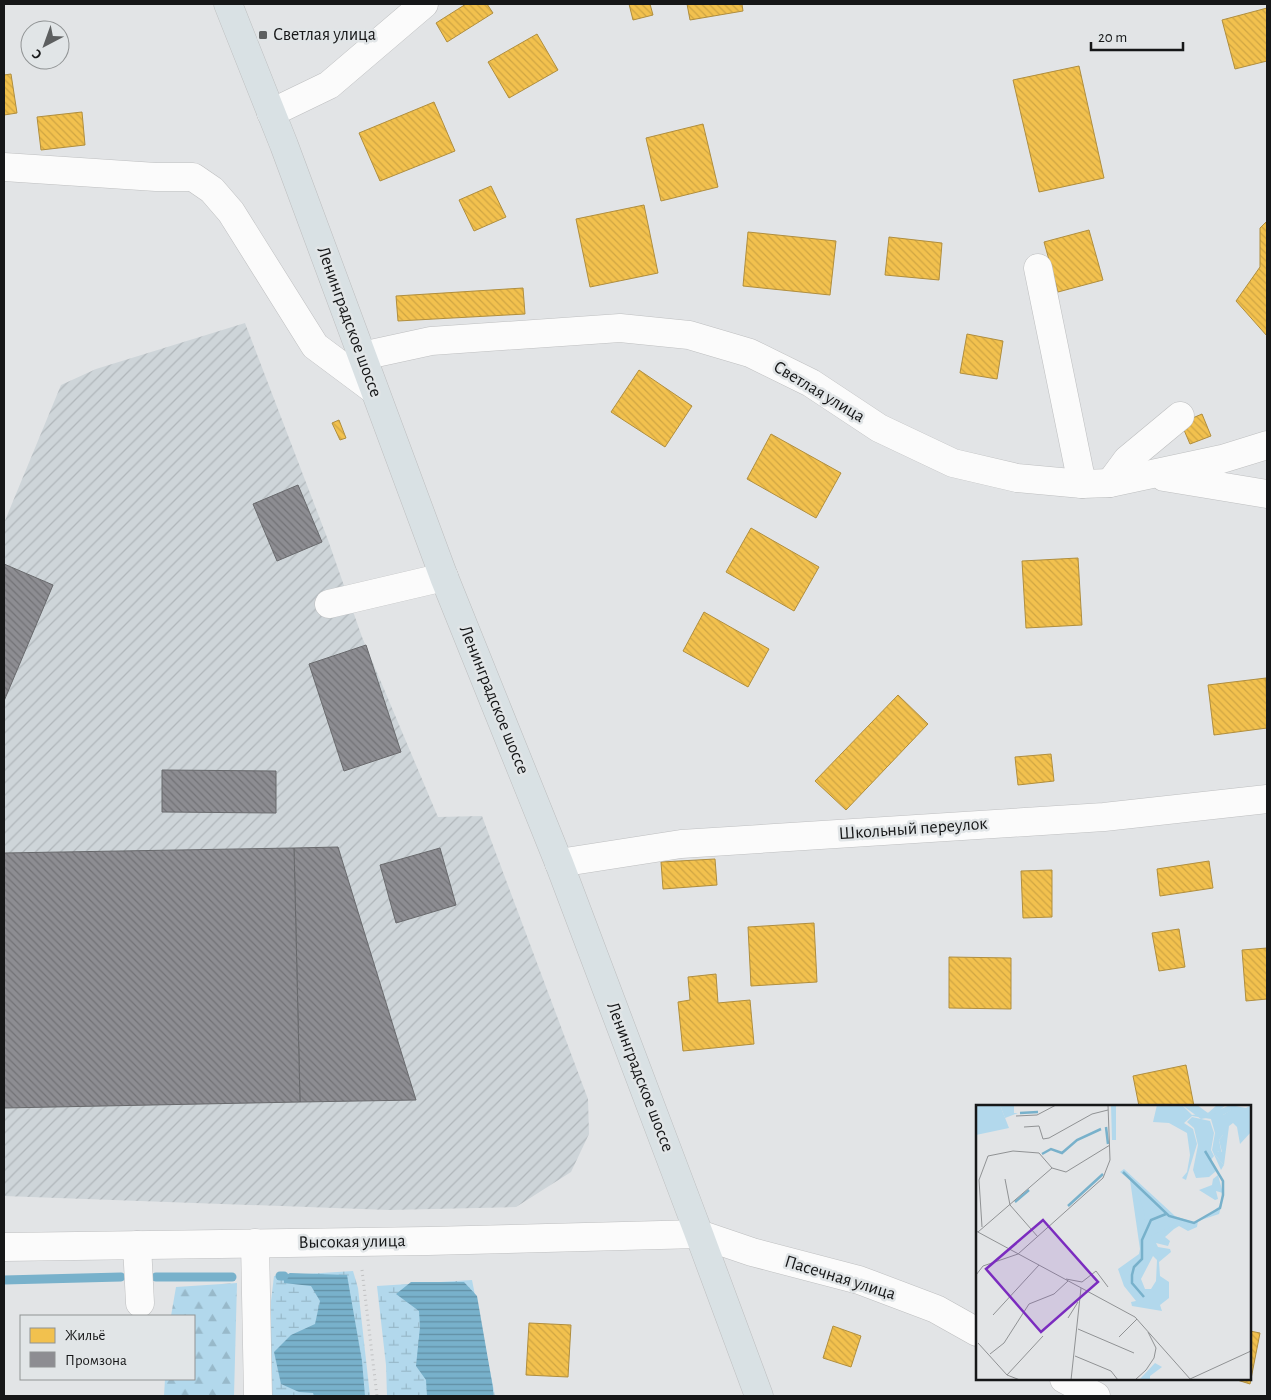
<svg xmlns="http://www.w3.org/2000/svg" width="1271" height="1400" viewBox="0 0 1271 1400" font-family="'Alegreya Sans',sans-serif">
<defs>
<pattern id="industrial-furrows" width="10" height="10" patternUnits="userSpaceOnUse" patternTransform="scale(1.25)"><rect width="10" height="10" fill="#ced5d9"/><path d="M-1 1l2-2M0 10L10 0M9 11l2-2" fill="none" stroke="#b0b6ba"/></pattern>
<pattern id="forest-firs" width="22" height="20" patternUnits="userSpaceOnUse" patternTransform="scale(1.25)"><rect width="22" height="20" fill="#b2d8ec"/><path d="M5 1l3.5 6h-7zM16 11l3.5 6h-7z" fill="#98b9ca"/></pattern>
<pattern id="wetland-marsh" width="20" height="14" patternUnits="userSpaceOnUse" patternTransform="scale(1.25)"><rect width="20" height="14" fill="#b2d8ec"/><path d="M1 5h8M5 5V1M11 12h8M15 12V8" fill="none" stroke="#98b9ca"/></pattern>
<pattern id="water-rules" width="6" height="5" patternUnits="userSpaceOnUse" patternTransform="scale(1.25)"><rect width="6" height="5" fill="#78b1cb"/><path d="M0 2.5h6" fill="none" stroke="#618fa4"/></pattern>
<pattern id="homes-back-hatch" width="6" height="6" patternUnits="userSpaceOnUse" patternTransform="scale(1.25)"><rect width="6" height="6" fill="#f2c14e"/><path d="M-1 5l2 2M0 0l6 6M5-1l2 2" fill="none" stroke="#cfa543"/></pattern>
<pattern id="industry-back-hatch" width="6" height="6" patternUnits="userSpaceOnUse" patternTransform="scale(1.25)"><rect width="6" height="6" fill="#8d8d92"/><path d="M-1 5l2 2M0 0l6 6M5-1l2 2" fill="none" stroke="#727276"/></pattern>
</defs>
<rect width="100%" height="100%" fill="#e2e4e6"/>
<polygon fill="url(#industrial-furrows)" points="245,323 328,540 362,637 438,817 482,816 588,1099 589,1134 571,1172 516,1207 389,1210 4,1196 4,523 61,385 96,369"/>
<polygon fill="url(#forest-firs)" points="237,1283 234,1396 164,1396 165,1379 194,1379 194,1316 171,1316 176,1287"/>
<g fill="url(#wetland-marsh)">
<polygon points="353,1271 358,1288 370,1396 266,1396 264,1360 274,1276"/>
<polygon points="472,1280 495,1396 387,1396 386,1365 377,1286"/>
</g>
<g fill="url(#water-rules)">
<polygon points="290,1273 347,1275 362,1361 365,1396 314,1396 313,1393 299,1392 281,1384 274,1352 291,1335 315,1324 320,1301 311,1286 284,1283 284,1276"/>
<polygon points="411,1282 464,1282 477,1296 493,1388 493,1396 427,1396 426,1380 416,1366 420,1327 419,1311 396,1294"/>
</g>
<g fill="url(#homes-back-hatch)" stroke="#b08e3e">
<polygon points="466,4 487,4 493,13 447,42 436,23"/>
<polygon points="629,4 650,4 653,15 633,20"/>
<polygon points="687,4 742,4 743,11 690,20"/>
<polygon points="1267,8 1267,61 1235,69 1222,20"/>
<polygon points="537,34 558,70 509,98 488,62"/>
<polygon points="1079,66 1104,178 1039,192 1013,80"/>
<polygon points="11,74 17,113 4,115 4,75"/>
<polygon points="434,102 455,151 380,181 359,133"/>
<polygon points="82,112 85,145 41,150 37,117"/>
<polygon points="703,124 718,187 661,201 646,138"/>
<polygon points="491,186 506,217 474,231 459,200"/>
<polygon points="644,205 658,273 590,287 576,219"/>
<polygon points="1267,221 1267,336 1236,301 1260,267 1260,228"/>
<polygon points="1089,230 1103,280 1058,292 1044,242"/>
<polygon points="748,232 836,241 830,295 743,286"/>
<polygon points="889,237 942,243 939,280 885,275"/>
<polygon points="523,288 525,314 398,321 396,296"/>
<polygon points="967,334 1003,341 997,379 960,373"/>
<polygon points="639,370 692,406 665,447 611,412"/>
<polygon points="1202,414 1211,436 1190,444 1181,423"/>
<polygon points="339,420 346,438 340,440 332,423"/>
<polygon points="771,434 841,473 816,518 747,479"/>
<polygon points="751,528 819,567 794,611 726,572"/>
<polygon points="1078,558 1082,625 1026,628 1022,561"/>
<polygon points="704,612 769,649 748,687 683,651"/>
<polygon points="1266,678 1267,728 1214,735 1208,685"/>
<polygon points="898,695 928,724 846,810 815,781"/>
<polygon points="1051,754 1054,781 1018,785 1015,757"/>
<polygon points="715,859 717,885 663,889 661,862"/>
<polygon points="1209,861 1213,888 1160,896 1157,869"/>
<polygon points="1052,870 1052,917 1023,918 1021,871"/>
<polygon points="814,923 817,982 751,986 748,927"/>
<polygon points="1179,929 1185,967 1159,971 1152,933"/>
<polygon points="1267,948 1267,999 1246,1001 1242,950"/>
<polygon points="949,957 1011,958 1011,1009 949,1008"/>
<polygon points="716,974 718,1003 750,1000 754,1044 683,1051 678,1002 690,1000 688,977"/>
<polygon points="1186,1065 1194,1106 1139,1106 1133,1076"/>
<polygon points="529,1323 571,1325 568,1377 526,1375"/>
<polygon points="833,1326 861,1336 851,1367 823,1358"/>
<polygon points="1250,1331 1260,1333 1250,1384 1234,1379 1250,1379"/>
</g>
<g fill="url(#industry-back-hatch)" stroke="#696a6d">
<polygon points="298,485 322,542 277,561 253,504"/>
<polygon points="4,564 53,585 4,701"/>
<polygon points="366,645 401,752 344,771 309,664"/>
<polygon points="162,770 276,771 276,813 162,812"/>
<polygon points="338,847 416,1100 300,1102 294,848"/>
<polygon points="294,848 300,1102 4,1108 4,853"/>
<polygon points="440,848 456,905 396,923 380,865"/>
</g>
<g fill="none" stroke-linecap="round" stroke-linejoin="round">
<g stroke="#78b1cb" stroke-width="9">
<polyline points="280,1276 284,1276"/>
<polyline points="156,1277 232,1277"/>
<polyline points="4,1280 121,1277"/>
</g>
<g stroke="#bebfc0" stroke-width="29">
<g id="minor">
<polyline points="271,113 329,85 424,4"/>
<polyline points="4,167 156,177 193,177 212,190 231,212 315,346 374,390"/>
<polyline points="1038,268 1082,484"/>
<polyline points="362,356 431,341 620,328 689,335 750,353 811,383 879,428 953,463 1017,478 1082,484 1110,483 1222,459 1267,445"/>
<polyline points="1164,477 1267,494"/>
<polyline points="1110,483 1127,460 1180,416"/>
<polyline points="329,604 444,577"/>
<polyline points="559,863 681,844 1104,817 1267,799"/>
<polyline points="255,1243 258,1396"/>
<polyline points="137,1245 140,1303"/>
<polyline points="4,1247 428,1241 699,1234 752,1252 859,1280 936,1309 977,1332"/>
<polyline points="1064,1379 1096,1396"/>
</g>
</g>
<g stroke="#bdbebf" stroke-width="29">
<polyline id="major" points="228,4 284,145 444,577 559,863 699,1234 759,1396"/>
</g>
<polyline stroke="#c1c2c3" stroke-width="3" stroke-dasharray="1 4" stroke-linecap="butt" points="362,1270 377,1396"/>
<use href="#minor" stroke="#fbfbfb" stroke-width="28"/>
<use href="#major" stroke="#d9e1e4" stroke-width="28"/>
</g>
<rect fill="#5d5f60" stroke="#e1e5e7" stroke-width="2" x="258" y="30" width="10" height="10" rx="2.5"/>
<g text-anchor="middle" dominant-baseline="central" stroke-width="5" stroke-linejoin="round" paint-order="stroke">
<g font-size="18" fill="#161718" stroke="#e1e5e7" text-anchor="start">
<text x="273" y="35">Светлая улица</text>
</g>
<g font-size="18" fill="#161718" stroke="#e1e5e7">
<text transform="translate(349 322) rotate(70)">Ленинградское шоссе</text>
<text transform="translate(819 392) rotate(31)">Светлая улица</text>
<text transform="translate(494 700) rotate(68)">Ленинградское шоссе</text>
<text transform="translate(913 829) rotate(-4)">Школьный переулок</text>
<text transform="translate(640 1077) rotate(69)">Ленинградское шоссе</text>
<text transform="translate(352 1242) rotate(-1)">Высокая улица</text>
<text transform="translate(840 1278) rotate(17)">Пасечная улица</text>
</g>
</g>
<g transform="translate(976 1105)">
<rect width="275" height="275" fill="#e2e4e6"/>
<path d="M 254,0 L 270,3 L 275,0 L 275,27 L 264,39 L 261,22 L 257,18 L 253,21 L 248,60 L 239,50 L 240,46 L 246,47 L 243,35 L 247,30 L 247,10 L 255,5 Z" fill="#b2d8ec"/>
<path d="M 24,0 L 38,0 L 38,8 L 42,8 L 29,13 ZM 135,0 L 140,0 L 140,35 L 136,35 ZM 181,0 L 206,0 L 216,10 L 238,7 L 254,0 L 256,5 L 247,10 L 247,30 L 243,35 L 246,50 L 242,46 L 239,50 L 248,60 L 245,65 L 236,45 L 239,28 L 235,14 L 216,11 L 208,18 L 217,24 L 221,39 L 210,75 L 206,73 L 211,67 L 214,50 L 211,28 L 193,18 L 177,17 ZM 148,64 L 199,111 L 217,117 L 231,111 L 246,99 L 243,109 L 222,116 L 221,122 L 212,126 L 203,121 L 198,124 L 189,132 L 194,136 L 192,141 L 180,138 L 182,142 L 194,144 L 195,147 L 183,157 L 184,171 L 193,177 L 193,193 L 184,200 L 186,206 L 156,201 L 155,197 L 160,196 L 148,181 L 142,164 L 163,149 L 164,144 L 154,75 L 144,67 ZM 177,151 L 181,155 L 180,176 L 175,184 L 169,184 L 165,174 ZM 242,70 L 247,88 L 240,86 L 242,94 L 239,95 L 223,85 L 236,80 L 237,74 Z" fill="#b2d8ec" fill-rule="evenodd"/>
<path d="M 206,0 L 221,0 L 232,8 L 241,0 L 250,0 L 235,12 L 225,14 ZM 216,12 L 234,16 L 238,28 L 235,45 L 238,51 L 234,56 L 240,66 L 233,72 L 220,73 L 217,65 L 222,40 L 218,23 L 211,17 ZM 161,84 L 185,107 L 205,118 L 174,131 L 167,129 L 169,110 Z" fill="#b2d8ec"/>
<path d="M 0,0 L 24,0 L 33,23 L 0,30 ZM 179,258 L 186,262 L 174,271 L 174,275 L 163,275 Z" fill="#b2d8ec"/>
<path fill="none" stroke="#78b1cb" stroke-width="2.5" d="M 44,8 L 62,7M 130,22 L 132,39M 66,49 L 75,44 L 86,48 L 101,35 L 125,24M 147,67 L 193,111 L 218,118 L 244,103 L 247,90 L 247,76 L 229,46M 39,97 L 53,85M 92,101 L 127,69M 168,192 L 156,178 L 156,170 L 158,162 L 166,154 L 166,135 L 175,115 L 190,109"/>
<path fill="none" stroke="#909294" stroke-width="1" d="M 61,10 L 80,0M 40,11 L 61,10M 48,22 L 63,21 L 67,34 L 73,33 L 116,9 L 132,5M 29,74 L 34,100 L 62,132M 6,122 L 3,75 L 12,51 L 37,46 L 63,48 L 76,63 L 90,67 L 134,40M 0,126 L 159,212 L 215,275M 2,127 L 76,63M 0,170 L 7,161 L 42,149 L 127,73 L 134,55 L 132,0M 90,174 L 106,177 L 120,166 L 132,182M 17,210 L 63,160M 92,213 L 102,197M 102,224 L 158,248M 143,232 L 161,214M 2,238 L 31,270 L 44,275M 14,249 L 28,238 L 53,199 L 78,189 L 92,176M 99,251 L 135,266 L 142,275M 31,270 L 67,231M 214,274 L 275,246M 95,275 L 105,183M 159,275 L 170,265 L 178,253 L 180,243 L 172,227"/>
<path fill="#7b2cbf" fill-opacity="0.15" stroke="#7b2cbf" stroke-width="2.5" d="M 67,115 L 122,177 L 65,227 L 10,164 Z"/>
<rect width="275" height="275" fill="none" stroke="#161718" stroke-width="2.5"/>
</g>
<rect width="1271" height="1400" fill="none" stroke="#161718" stroke-width="10"/>
<rect x="20" y="1315" width="175" height="65" fill="#e1e5e7" stroke="#909394"/>
<rect x="30" y="1328" width="25" height="15" fill="#f2c14e" stroke="#909394"/>
<text x="65" y="1340" font-size="15" fill="#161718">Жильё</text>
<rect x="30" y="1352" width="25" height="15" fill="#8d8d92" stroke="#909394"/>
<text x="65" y="1365" font-size="15" fill="#161718">Промзона</text>
<g transform="translate(45 45) rotate(221)"><circle r="24" fill="#e1e5e7" stroke="#909394"/>
<path d="M0-4L9 19L0 12L-9 19Z" fill="#5d5f60"/>
<text y="-8" font-size="14" font-weight="bold" text-anchor="middle" fill="#161718">С</text>
</g>
<path d="M1091 42v8h92v-8" fill="none" stroke="#161718" stroke-width="2.5"/>
<text x="1098" y="42" font-size="15" fill="#161718" stroke="#e1e5e7" stroke-width="4" paint-order="stroke">20 m</text>
</svg>
